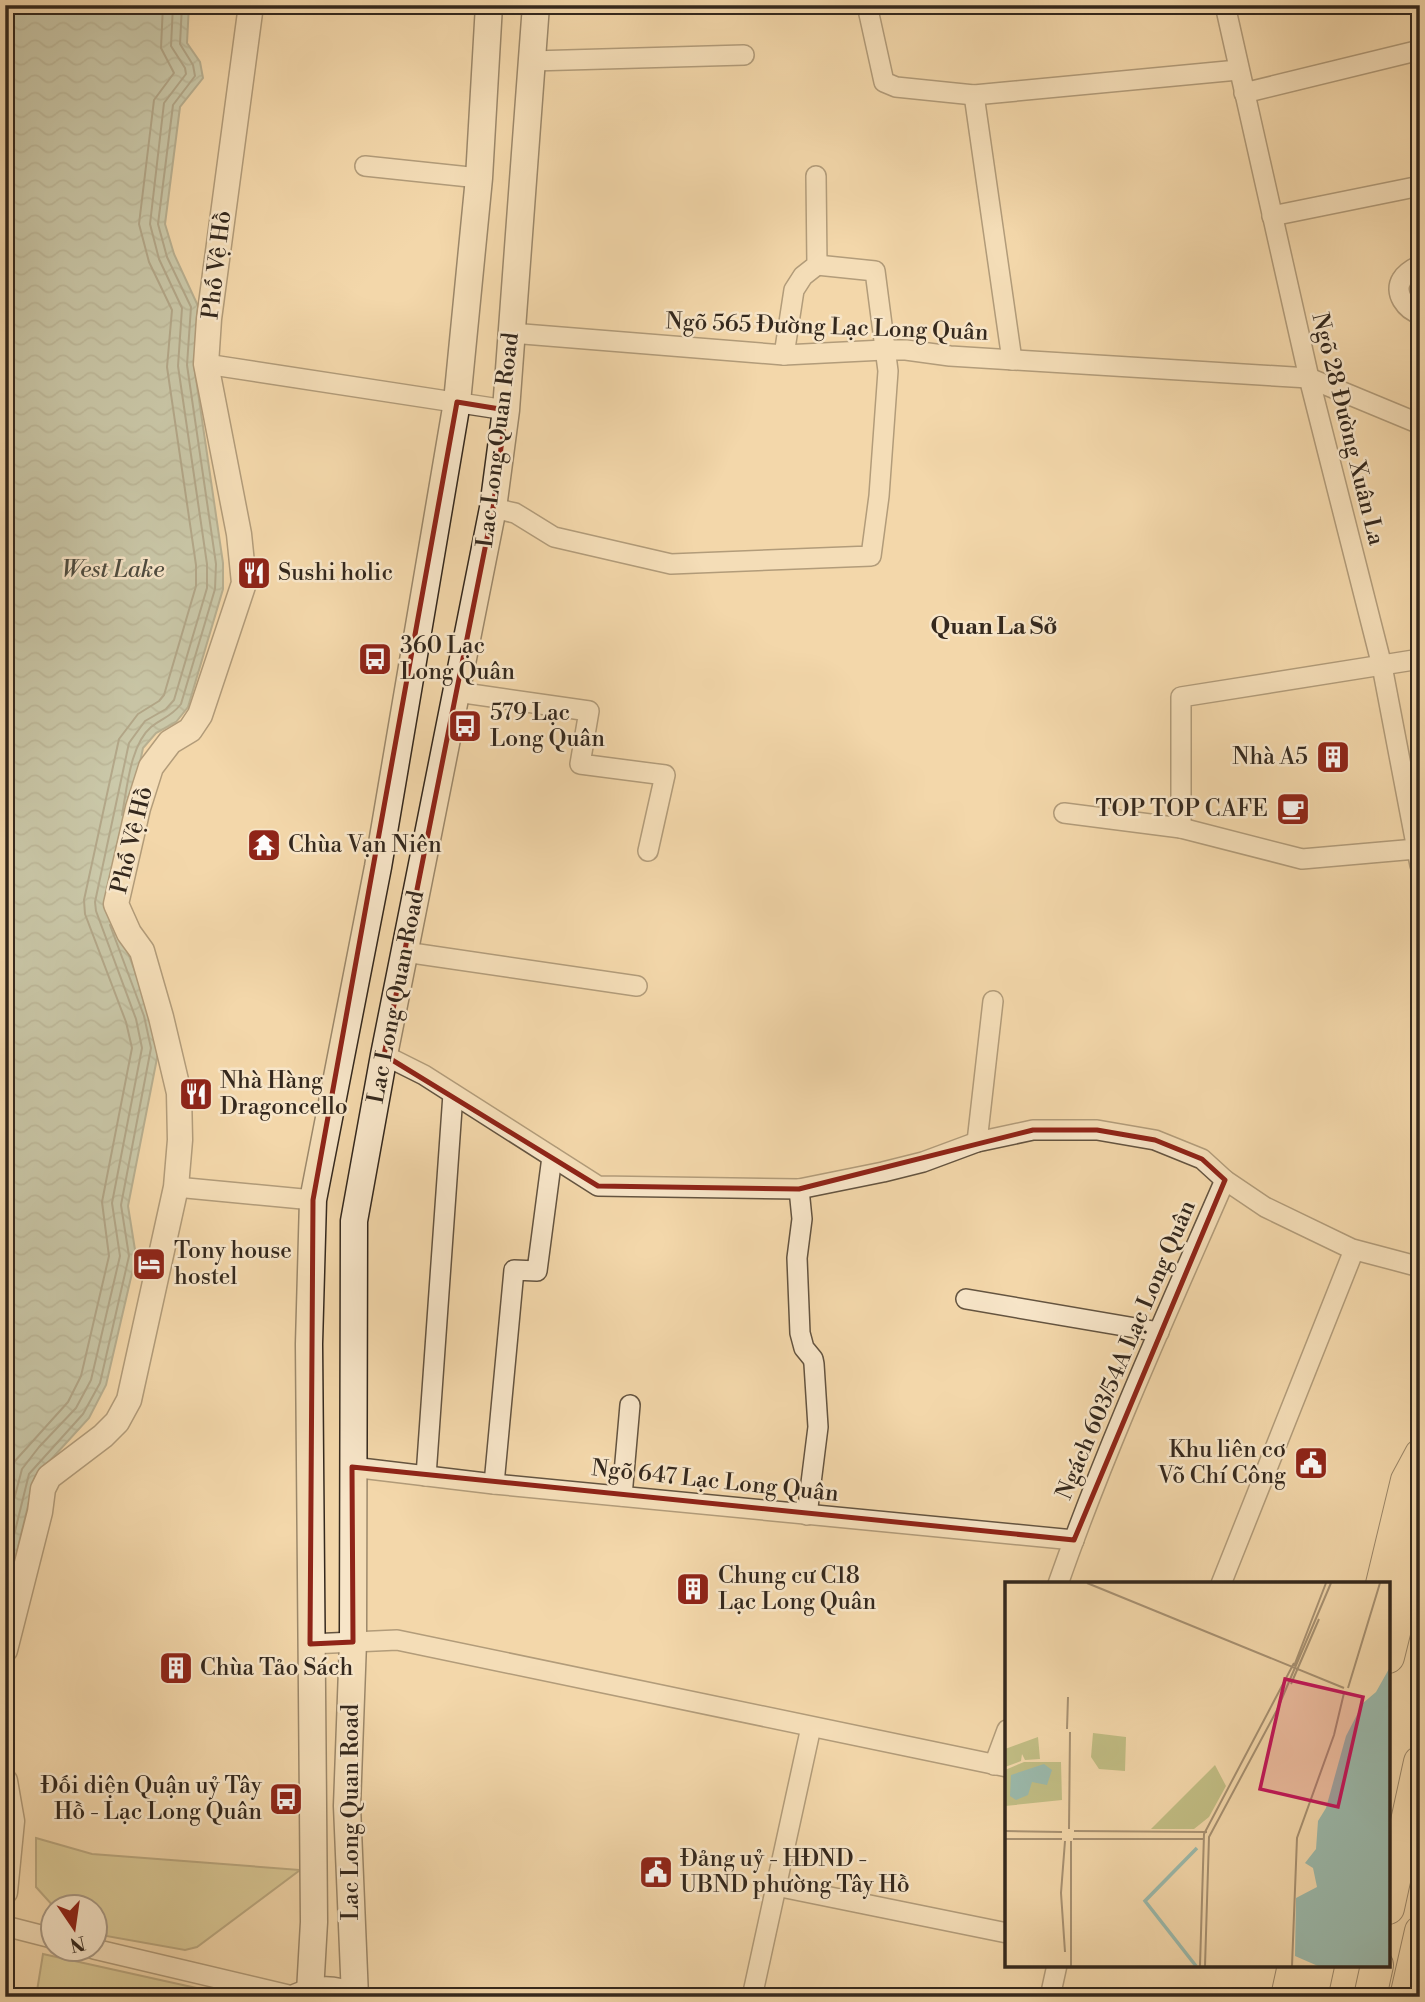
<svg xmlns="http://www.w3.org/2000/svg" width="1425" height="2002" viewBox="0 0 1425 2002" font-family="'Libre Bodoni',serif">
<defs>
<pattern id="water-waves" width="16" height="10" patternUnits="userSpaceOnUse" patternTransform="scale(1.75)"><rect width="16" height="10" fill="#9bb9ab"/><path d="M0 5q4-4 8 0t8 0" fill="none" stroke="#7f968b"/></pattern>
</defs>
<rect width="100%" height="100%" fill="#f3d7aa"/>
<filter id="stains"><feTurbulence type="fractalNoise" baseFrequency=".00286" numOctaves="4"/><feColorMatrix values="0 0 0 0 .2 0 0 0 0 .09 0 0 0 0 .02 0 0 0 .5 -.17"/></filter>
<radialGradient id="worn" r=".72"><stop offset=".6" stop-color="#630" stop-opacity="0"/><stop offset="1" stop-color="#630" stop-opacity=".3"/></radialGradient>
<g fill="#c1bd84" stroke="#7a7250" stroke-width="2">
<polygon points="36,1838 92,1854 300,1870 197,1947 185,1950 95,1934 94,1908 54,1907 36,1887"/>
<polygon points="43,1954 237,1997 36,1997"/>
</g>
<polygon fill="url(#water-waves)" stroke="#727f72" stroke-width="2" points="5,5 189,5 187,43 200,62 203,78 180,107 165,224 174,254 198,306 194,365 223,563 223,589 188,707 176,722 156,733 143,748 110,905 151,1014 159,1048 128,1206 136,1256 106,1385 89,1418 35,1477 5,1601"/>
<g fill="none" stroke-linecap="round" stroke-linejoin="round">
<g stroke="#687064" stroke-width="2">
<path d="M 122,815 C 127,789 130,745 151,727 C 163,717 170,718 181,704 L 215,589 L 216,564 L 187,365 L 191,307 L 167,257 L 158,224 L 173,105 L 195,76 L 193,65 L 180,44 L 182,5"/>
<polyline points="5,1490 14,1462 68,1402 81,1376 109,1256 102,1202 132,1048 126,1022 85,914 84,900 119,739 138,714 159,701 164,695 196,586 196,565 167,367 172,310 149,262 139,224 154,100 174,73 161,48 163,5"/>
<polyline points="5,1534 22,1469 39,1447 76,1408 91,1380 120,1256 112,1203 142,1048 136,1019 96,911 95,902 129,743 145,721 166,709 174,700 207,588 207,564 178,366 182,308 159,259 150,224 164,103 186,74 185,68 171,46 173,5"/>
<polyline points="5,1572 29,1474 83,1414 100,1383 129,1256 121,1205 151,1048 144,1016 110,925"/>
</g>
<g stroke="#645440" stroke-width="22">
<g id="minor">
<polyline points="867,5 884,82 896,87 974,95 1238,70"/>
<polyline points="1225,5 1309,378 1382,666 1420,865"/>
<polyline points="532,61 744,55"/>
<polyline points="1244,93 1420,50"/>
<polyline points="974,95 1012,360"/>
<polyline points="365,166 479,178"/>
<polyline points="1272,216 1420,186"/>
<path d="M 1420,265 C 1414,268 1405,273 1402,279 C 1393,293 1406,310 1420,314"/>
<polyline points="511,333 784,355 884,350 906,350 950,356 1309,378 1420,424"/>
<polyline points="784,355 794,290 803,276 817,265 816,176"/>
<polyline points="206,364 506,410"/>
<polyline points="493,508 515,513 554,537 671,564 871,556 879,496 888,371 875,271 817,265"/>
<polyline points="457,692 589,711 580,764 665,775 648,851"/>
<polyline points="1064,813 1181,828 1181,697 1420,659"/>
<polyline points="1181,828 1302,859 1416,849"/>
<polyline points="405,952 637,986"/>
<polyline points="384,1055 424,1075 598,1186 799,1189 883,1172 923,1162 977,1142 1033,1130 1097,1130 1155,1140 1202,1159 1225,1180 1265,1207 1352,1249 1420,1267"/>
<polyline points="977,1142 993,1001"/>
<polyline points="176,1187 313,1200"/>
<polyline points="799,1189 802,1219 797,1258 800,1333 804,1348 813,1359 814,1364 818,1427 807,1515"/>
<polyline points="966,1299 1159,1332"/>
<polyline points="352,1467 494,1484 1074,1540"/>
<polyline points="426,1476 453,1094"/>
<polyline points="494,1484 514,1270 537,1271 552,1157"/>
<polyline points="622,1496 630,1405"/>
<path d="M 1058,1584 C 1106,1447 1167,1313 1225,1180"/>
<polyline points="1221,1584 1354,1250"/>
<polyline points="310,1644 397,1640 1007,1767"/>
<polyline points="994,1765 1007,1730"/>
<polyline points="776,1886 1007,1933"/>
<polyline points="5,1926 52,1938"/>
<polyline points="94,1949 297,1997"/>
<polyline points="752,1997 811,1727"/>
<polyline points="1050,1997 1057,1965"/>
</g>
</g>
<g stroke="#645440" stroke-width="27">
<g id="tertiary">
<polyline points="5,1650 40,1512 43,1489 49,1477 103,1436 117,1422 129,1400 176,1187 180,1140 179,1093 161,1017 142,951 129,933 116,904 138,808 151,767 170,742 190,730 200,715 244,583 239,534 206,364 209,319 251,5"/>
<polyline points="5,1781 12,1821 5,1892"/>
</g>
</g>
<g stroke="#34281d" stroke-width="29">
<g id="secondary">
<polyline points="310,1992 314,1922 309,1344 313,1200 378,867 457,402 479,178 489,5"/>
<path d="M 297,1997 C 318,1988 334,1988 355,1997"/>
<polyline points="355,1997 347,1806 353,1642 354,1221 384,1055 493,508 506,410 536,5"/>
</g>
</g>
<g stroke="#34281d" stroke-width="32">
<g id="primary">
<polyline points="1381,1584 1406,1480 1420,1454"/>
<polyline points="1286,1997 1293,1965"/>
<polyline points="1405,1997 1420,1931"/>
</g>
</g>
<g stroke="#34281d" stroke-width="34">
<g id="trunk">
<polyline points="1388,1657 1420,1528"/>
<polyline points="1388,1908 1420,1762"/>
<polyline points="1311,1997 1318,1965"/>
<polyline points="1370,1997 1377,1965"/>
</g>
</g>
<use href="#minor" stroke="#f7e5c8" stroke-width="19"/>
<use href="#tertiary" stroke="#f7e5c8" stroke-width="24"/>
<use href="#secondary" stroke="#f7e5c8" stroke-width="26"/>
<use href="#primary" stroke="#f3d7aa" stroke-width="30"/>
<use href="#trunk" stroke="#f3d7aa" stroke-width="32"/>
</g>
<path d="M0 0H1425V2002H0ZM 457,402 L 506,410 L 493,508 L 384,1055 L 598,1186 L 799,1189 L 1033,1130 L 1097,1130 L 1155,1140 L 1202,1159 L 1225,1180 L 1074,1540 L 352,1467 L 353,1642 L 310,1644 L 313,1200 Z" fill="#f3d7aa" fill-opacity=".55" fill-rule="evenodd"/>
<path fill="none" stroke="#8f2418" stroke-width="5" stroke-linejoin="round" d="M 457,402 L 506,410 L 493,508 L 384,1055 L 598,1186 L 799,1189 L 1033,1130 L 1097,1130 L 1155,1140 L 1202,1159 L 1225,1180 L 1074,1540 L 352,1467 L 353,1642 L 310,1644 L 313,1200 Z"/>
<defs>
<g id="restaurant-square" transform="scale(1.75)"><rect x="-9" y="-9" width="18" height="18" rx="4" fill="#8f2418" stroke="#f7e5c8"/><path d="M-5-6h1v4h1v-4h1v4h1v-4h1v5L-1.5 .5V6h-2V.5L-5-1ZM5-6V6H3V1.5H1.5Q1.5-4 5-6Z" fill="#fff"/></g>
<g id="bus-square" transform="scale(1.75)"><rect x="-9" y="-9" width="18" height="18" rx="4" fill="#8f2418" stroke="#f7e5c8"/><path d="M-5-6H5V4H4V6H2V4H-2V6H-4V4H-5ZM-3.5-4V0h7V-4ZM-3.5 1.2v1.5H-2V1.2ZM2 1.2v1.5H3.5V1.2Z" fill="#fff"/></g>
<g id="building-square" transform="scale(1.75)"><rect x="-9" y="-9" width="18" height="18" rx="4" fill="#8f2418" stroke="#f7e5c8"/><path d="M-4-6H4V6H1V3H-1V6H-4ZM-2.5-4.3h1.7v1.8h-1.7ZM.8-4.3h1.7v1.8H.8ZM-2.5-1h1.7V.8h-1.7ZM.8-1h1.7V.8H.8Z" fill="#fff"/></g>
<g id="cafe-square" transform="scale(1.75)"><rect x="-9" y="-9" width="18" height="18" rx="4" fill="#8f2418" stroke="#f7e5c8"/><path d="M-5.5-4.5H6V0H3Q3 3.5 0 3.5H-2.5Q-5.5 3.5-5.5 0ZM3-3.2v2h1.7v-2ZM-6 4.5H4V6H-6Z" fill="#fff"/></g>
<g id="temple-square" transform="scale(1.75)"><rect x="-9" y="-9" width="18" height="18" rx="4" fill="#8f2418" stroke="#f7e5c8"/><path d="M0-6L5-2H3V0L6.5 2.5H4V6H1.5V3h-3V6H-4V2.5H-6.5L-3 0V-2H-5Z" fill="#fff"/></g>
<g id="hotel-square" transform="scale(1.75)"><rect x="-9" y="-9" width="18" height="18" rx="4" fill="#8f2418" stroke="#f7e5c8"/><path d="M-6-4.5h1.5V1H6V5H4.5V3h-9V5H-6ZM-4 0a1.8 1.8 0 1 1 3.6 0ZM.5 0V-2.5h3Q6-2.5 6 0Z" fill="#fff"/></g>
<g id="civic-square" transform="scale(1.75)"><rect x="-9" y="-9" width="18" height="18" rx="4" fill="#8f2418" stroke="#f7e5c8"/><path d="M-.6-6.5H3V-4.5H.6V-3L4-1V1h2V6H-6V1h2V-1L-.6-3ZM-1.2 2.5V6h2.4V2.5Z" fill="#fff"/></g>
</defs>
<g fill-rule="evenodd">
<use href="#restaurant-square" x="254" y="573"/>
<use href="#bus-square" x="375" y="659"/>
<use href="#bus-square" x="465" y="726"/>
<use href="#building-square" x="1333" y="757"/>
<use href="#cafe-square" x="1293" y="809"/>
<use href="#temple-square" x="264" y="845"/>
<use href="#restaurant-square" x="196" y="1094"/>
<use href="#hotel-square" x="149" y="1264"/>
<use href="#civic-square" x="1311" y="1463"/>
<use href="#building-square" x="693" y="1589"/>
<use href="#building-square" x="176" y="1668"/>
<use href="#bus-square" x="286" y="1799"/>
<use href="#civic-square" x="656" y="1872"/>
</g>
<g text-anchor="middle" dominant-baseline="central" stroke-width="5" stroke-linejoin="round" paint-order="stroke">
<g font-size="23" fill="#34281d" stroke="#f7e5c8">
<text transform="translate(217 265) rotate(-83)">Phố Vệ Hồ</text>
<text transform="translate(827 327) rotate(2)">Ngõ 565 Đường Lạc Long Quân</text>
<text transform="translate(1348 429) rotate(76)">Ngõ 28 Đường Xuân La</text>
<text transform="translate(498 440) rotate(-83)">Lac Long Quan Road</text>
<text transform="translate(132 840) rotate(-76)">Phố Vệ Hồ</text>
<text transform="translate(396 997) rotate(-79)">Lac Long Quan Road</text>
<text transform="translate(1126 1350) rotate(-67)">Ngách 603/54A Lạc Long Quân</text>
<text transform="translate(715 1481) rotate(6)">Ngõ 647 Lạc Long Quân</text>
<text transform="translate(351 1812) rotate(-90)">Lac Long Quan Road</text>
</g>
<g font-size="23" fill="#34281d" stroke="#f7e5c8" text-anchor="start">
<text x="278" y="573">Sushi holic</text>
<text x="400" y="646">360 Lạc<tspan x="400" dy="26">Long Quân</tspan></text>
<text x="490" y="713">579 Lạc<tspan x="490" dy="26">Long Quân</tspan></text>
<text x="1308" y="757" text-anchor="end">Nhà A5</text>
<text x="1268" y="809" text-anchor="end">TOP TOP CAFE</text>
<text x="288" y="845">Chùa Vạn Niên</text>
<text x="220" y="1081">Nhà Hàng<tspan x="220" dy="26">Dragoncello</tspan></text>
<text x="174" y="1251">Tony house<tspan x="174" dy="26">hostel</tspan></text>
<text x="1286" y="1450" text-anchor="end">Khu liên cơ<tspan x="1286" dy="26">Võ Chí Công</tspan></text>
<text x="718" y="1576">Chung cư C18<tspan x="718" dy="26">Lạc Long Quân</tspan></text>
<text x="200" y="1668">Chùa Tảo Sách</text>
<text x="262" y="1786" text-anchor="end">Đối diện Quận uỷ Tây<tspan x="262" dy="26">Hồ - Lạc Long Quân</tspan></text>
<text x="680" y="1859">Đảng uỷ - HĐND -<tspan x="680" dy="26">UBND phường Tây Hồ</tspan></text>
</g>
<g font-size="24" font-style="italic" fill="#4e4c40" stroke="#f7e5c8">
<text x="113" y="570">West Lake</text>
</g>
<g font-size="24" font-weight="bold" fill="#34281d" stroke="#f7e5c8">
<text x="994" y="627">Quan La Sở</text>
</g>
</g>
<g transform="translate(1005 1582)">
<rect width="385" height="385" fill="#f3d7aa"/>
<path d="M 33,155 L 35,177 L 20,178 L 17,172 L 16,179 L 0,185 L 0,167 Z" fill="#c1bd84"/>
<path d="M 88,151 L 121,155 L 120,189 L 94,187 L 86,175 ZM 19,180 L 56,180 L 57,218 L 0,224 L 0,188 ZM 210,183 L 221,204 L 204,235 L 189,247 L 146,247 Z" fill="#c1bd84"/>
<path d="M 385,85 L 385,384 L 313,384 L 290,374 L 291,316 L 312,305 L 308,286 L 300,281 L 311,267 L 313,239 L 321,226 L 341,154 L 358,121 L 371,110 ZM 39,182 L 47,188 L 42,203 L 27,200 L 23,213 L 11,218 L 5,214 L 6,193 Z" fill="#9bb9ab"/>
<path fill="none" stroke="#9bb9ab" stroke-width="3.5" d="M 191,384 L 140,319 L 192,266"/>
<path fill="none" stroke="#a79172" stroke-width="2" d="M 82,1 L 339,106M 289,84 L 321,1M 286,102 L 314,37M 343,106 L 375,1M 62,147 L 63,115M 64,247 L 65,150M 0,249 L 57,250M 69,249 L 202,250M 0,257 L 57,257M 68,257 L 198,257M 60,259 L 56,311 L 60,370M 66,259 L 66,384M 195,384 L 199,252 L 289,81M 200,384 L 204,255 L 272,128 L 326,1M 287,384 L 292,256 L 329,153 L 339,111"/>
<path fill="#c2185b" fill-opacity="0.15" stroke="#c2185b" stroke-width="3.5" d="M 280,97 L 358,115 L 333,225 L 255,207 Z"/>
<rect width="385" height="385" fill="none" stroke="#34281d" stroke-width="3.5"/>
</g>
<rect width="1425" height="2002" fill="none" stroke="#f3d7aa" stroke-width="28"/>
<rect x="7" y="7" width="1411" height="1988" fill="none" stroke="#34281d" stroke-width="3.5"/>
<rect x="14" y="14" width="1397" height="1974" fill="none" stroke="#34281d" stroke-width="2"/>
<g transform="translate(74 1928) rotate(167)"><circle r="33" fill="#f7e5c8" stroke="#a99984" stroke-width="2"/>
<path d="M0-5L12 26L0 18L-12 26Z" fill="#8f2418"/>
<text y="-10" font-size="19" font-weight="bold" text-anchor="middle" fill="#34281d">N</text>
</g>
<rect width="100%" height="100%" filter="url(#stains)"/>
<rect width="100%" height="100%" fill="url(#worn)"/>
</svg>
